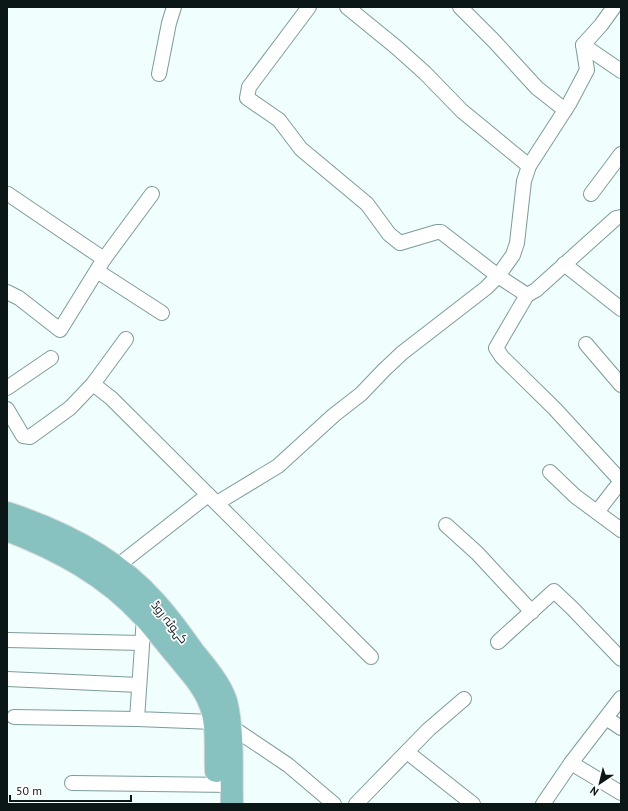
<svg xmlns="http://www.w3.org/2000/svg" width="628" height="811" viewBox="0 0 628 811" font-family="'PT Sans',Cairo,sans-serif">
<rect width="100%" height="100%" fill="#f0fefd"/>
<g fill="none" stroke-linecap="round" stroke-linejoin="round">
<g stroke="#7c9c99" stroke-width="16">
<g id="street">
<polyline points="309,7 249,87 247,98 279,120 301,149 367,204 389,234 400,243 437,232 441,232 498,276 527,295 536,290 616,218 621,217"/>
<polyline points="347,7 396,47 425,73 462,111 529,166"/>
<polyline points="460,7 494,41 537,88 565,110"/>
<polyline points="583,45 621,71"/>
<polyline points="159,74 169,23 174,7"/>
<polyline points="591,194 621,154"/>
<polyline points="7,195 8,194 104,259"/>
<polyline points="564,264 621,309"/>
<polyline points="97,271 162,313"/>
<polyline points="7,292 19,298 60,330 104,259 152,194"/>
<polyline points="527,295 496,348 502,357 555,409 621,481"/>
<polyline points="586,344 621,385"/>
<polyline points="93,384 111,398 371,657"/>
<polyline points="7,388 51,358"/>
<polyline points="7,409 23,436 30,437 70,408 93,384 126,339"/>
<polyline points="550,472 575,496 621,530"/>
<polyline points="217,503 278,466 334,415 361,394 384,370 402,353 486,288 498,276 513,255 517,243 524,181 529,166 569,104 587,70 583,45 601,25 614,7"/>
<polyline points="597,512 621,481"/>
<polyline points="446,525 477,553 532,612"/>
<polyline points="116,567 208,495"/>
<polyline points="144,617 137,719 214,722"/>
<polyline points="7,640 142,643"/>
<polyline points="498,642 554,591 572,608 621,659"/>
<polyline points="7,679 139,685"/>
<polyline points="14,717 137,719"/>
<polyline points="606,718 621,728"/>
<polyline points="230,726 288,765 334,804"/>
<polyline points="407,752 473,804"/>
<polyline points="571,763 621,793"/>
<polyline points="72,783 231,785"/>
<polyline points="356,804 428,730 464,699"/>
<polyline points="543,804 571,763 621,698"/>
</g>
</g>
<g stroke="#d8dada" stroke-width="24">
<g id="primary">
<path d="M 7,513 C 62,531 115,557 154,601 C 168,616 181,634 193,651 C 205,666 220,683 226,701 C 234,733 231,771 232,804"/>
<path d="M 7,530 C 59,550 107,576 144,617 C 155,629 165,642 176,655 C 188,670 203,685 210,704 C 218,723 215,751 216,771"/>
</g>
</g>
<use href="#street" stroke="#fff" stroke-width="14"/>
<use href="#primary" stroke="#88c2c0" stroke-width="22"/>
</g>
<g text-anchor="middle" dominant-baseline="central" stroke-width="3.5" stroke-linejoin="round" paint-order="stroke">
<g font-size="12" fill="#0a1716" stroke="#fff">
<text transform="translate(170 622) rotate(51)">کہوٹہ روڈ</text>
</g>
</g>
<rect width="628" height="811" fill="none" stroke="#0a1716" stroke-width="16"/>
<g transform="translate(600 783) rotate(215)" stroke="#ffffff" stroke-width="3" paint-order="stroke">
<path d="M0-3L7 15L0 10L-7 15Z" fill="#0a1716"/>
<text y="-6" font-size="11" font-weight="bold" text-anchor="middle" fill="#0a1716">N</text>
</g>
<path d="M10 795v6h121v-6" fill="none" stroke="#0a1716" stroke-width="2"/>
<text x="16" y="795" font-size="12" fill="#0a1716" stroke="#ffffff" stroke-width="3" paint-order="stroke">50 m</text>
</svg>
